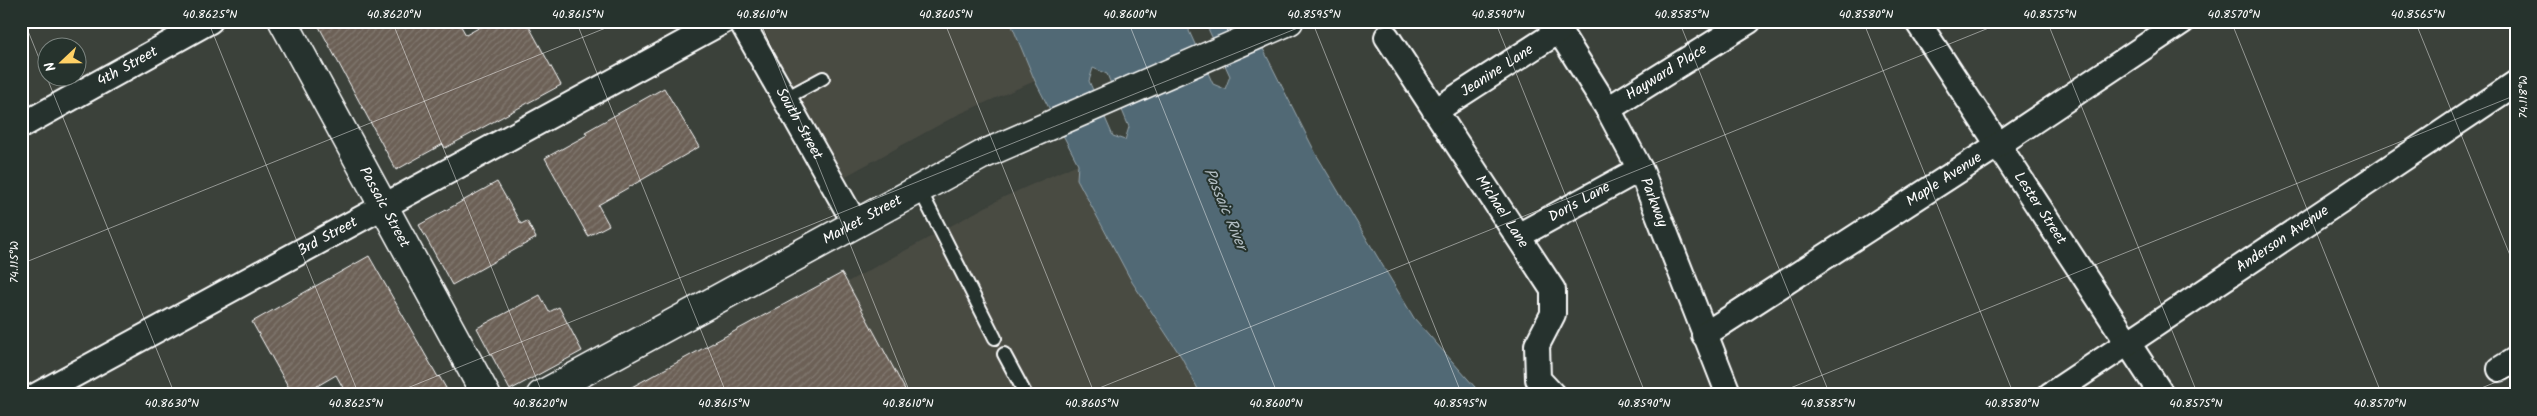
<svg xmlns="http://www.w3.org/2000/svg" width="2537" height="416" viewBox="0 0 2537 416" font-family="Kalam,sans-serif">
<defs>
<pattern id="building-hatch" width="6" height="6" patternUnits="userSpaceOnUse" patternTransform="scale(1.25)"><rect width="6" height="6" fill="#6c6157"/><path d="M-1 1l2-2M0 6l6-6M5 7l2-2" fill="none" stroke="#827970"/></pattern>
</defs>
<rect width="100%" height="100%" fill="#3b413a"/>
<filter id="ink" filterUnits="userSpaceOnUse"><feTurbulence type="fractalNoise" baseFrequency=".02" numOctaves="2"/><feDisplacementMap in="SourceGraphic" scale="10" xChannelSelector="R" yChannelSelector="G"/><feConvolveMatrix kernelMatrix="1 2 1 2 8 2 1 2 1" color-interpolation-filters="sRGB"/></filter>
<g filter="url(#ink)">
<g fill="#4a4b43">
<polygon points="744,21 1010,21 1035,81 959,114 833,183"/>
<polygon points="1078,164 1077,179 1132,282 1182,358 1201,395 639,395 1004,197"/>
</g>
<path fill="#516975" stroke="#97a5ac" fill-rule="evenodd" d="M 1010,21 L 1192,21 L 1189,31 L 1213,84 L 1225,89 L 1230,76 L 1205,22 L 1201,21 L 1249,21 L 1316,154 L 1414,318 L 1482,395 L 1201,395 L 1182,358 L 1132,282 L 1077,179 L 1078,164 L 1035,81 ZM 1093,68 L 1107,74 L 1129,127 L 1125,140 L 1113,136 L 1089,81 Z"/>
<g fill="url(#building-hatch)" stroke="#fff">
<polygon points="316,21 458,21 466,35 491,21 526,21 561,85 445,148 443,144 396,170"/>
<polygon points="664,88 699,147 598,205 609,225 588,236 545,158 587,135 585,132"/>
<polygon points="497,182 521,224 527,221 536,238 452,285 419,225"/>
<polygon points="369,256 438,377 439,376 450,395 347,395 336,375 302,395 293,395 252,322"/>
<polygon points="842,273 908,395 617,395"/>
<polygon points="540,295 549,312 559,307 582,351 510,390 477,328"/>
</g>
<g fill="none" stroke-linecap="round" stroke-linejoin="round">
<g stroke="#fff" stroke-width="16">
<g id="service">
<polyline points="784,99 823,78"/>
<polyline points="920,190 995,338"/>
<polyline points="1004,354 1026,395"/>
</g>
</g>
<g stroke="#fff" stroke-width="28">
<g id="minor">
<path id="s1" d="M 741,21 L 856,225"/>
<path id="s2" d="M 1553,21 L 1608,109 L 1642,173 L 1729,395"/>
<path id="s3" d="M 1917,21 L 2162,395"/>
<path id="s4" d="M 1387,37 L 1553,290 L 1553,314 L 1537,345 L 1538,379 L 1553,395"/>
<path id="s5" d="M 1608,109 L 1749,21"/>
<path id="s6" d="M 1435,111 L 1559,31"/>
<path id="s7" d="M 21,126 L 210,21"/>
<path id="s8" d="M 1518,236 L 1640,169"/>
<path id="s9" d="M 1704,335 L 1998,145 L 2183,21"/>
<polyline points="2500,369 2516,359"/>
<path id="s10" d="M 37,395 L 724,21"/>
<path id="s11" d="M 2050,395 L 2516,83"/>
</g>
</g>
<g stroke="#fff" stroke-width="31">
<g id="tertiary">
<path id="s12" d="M 283,21 L 486,395"/>
<path id="s13" d="M 541,395 L 982,155 L 1289,21"/>
</g>
</g>
<use href="#service" stroke="#26332d" stroke-width="12"/>
<use href="#minor" stroke="#26332d" stroke-width="24"/>
<use href="#tertiary" stroke="#26332d" stroke-width="28"/>
</g>
</g>
<path fill="none" stroke="#fff" stroke-width="1" stroke-opacity="0.45" d="M 24,21 L 175,395M 208,21 L 359,395M 392,21 L 543,395M 576,21 L 727,395M 760,21 L 911,395M 944,21 L 1095,395M 1128,21 L 1278,395M 1312,21 L 1462,395M 1495,21 L 1646,395M 1679,21 L 1830,395M 1863,21 L 2014,395M 2047,21 L 2198,395M 2231,21 L 2382,395M 2415,21 L 2516,270M 21,264 L 623,21M 390,395 L 1315,21M 1082,395 L 2006,21M 1773,395 L 2516,95M 2464,395 L 2516,374"/>
<g text-anchor="middle" dominant-baseline="central" stroke-width="4" stroke-linejoin="round" paint-order="stroke">
<g font-size="15" fill="#fff" stroke="#26332d">
<text stroke="none"><textPath href="#s7" startOffset="122">4th Street</textPath></text>
<text stroke="none"><textPath href="#s6" startOffset="74">Jeanine Lane</textPath></text>
<text stroke="none"><textPath href="#s5" startOffset="69">Hayward Place</textPath></text>
<text stroke="none"><textPath href="#s1" startOffset="118">South Street</textPath></text>
<text stroke="none"><textPath href="#s9" startOffset="286">Maple Avenue</textPath></text>
<text stroke="none"><textPath href="#s2" startOffset="208">Parkway</textPath></text>
<text stroke="none"><textPath href="#s8" startOffset="70">Doris Lane</textPath></text>
<text stroke="none"><textPath href="#s12" startOffset="212">Passaic Street</textPath></text>
<text stroke="none"><textPath href="#s3" startOffset="224">Lester Street</textPath></text>
<text stroke="none"><textPath href="#s4" startOffset="209">Michael Lane</textPath></text>
<text stroke="none"><textPath href="#s13" startOffset="366">Market Street</textPath></text>
<text stroke="none"><textPath href="#s10" startOffset="331">3rd Street</textPath></text>
<text stroke="none"><textPath href="#s11" startOffset="280">Anderson Avenue</textPath></text>
</g>
<g font-size="16" font-style="italic" fill="#b1bcc1" stroke="#26332d">
<text transform="translate(1225 209) rotate(67)">Passaic River</text>
</g>
</g>
<rect width="2537" height="416" fill="none" stroke="#26332d" stroke-width="55"/>
<g transform="translate(62 62) rotate(248)"><circle r="24" fill="#26332d" stroke="#7d8581"/>
<path d="M0-4L9 19L0 12L-9 19Z" fill="#ffd166"/>
<text y="-8" font-size="14" font-weight="bold" text-anchor="middle" fill="#ffffff">N</text>
</g>
<rect x="28" y="28" width="2482" height="360" fill="none" stroke="#fff" stroke-width="2"/>
<g font-size="12" text-anchor="middle" fill="#fff">
<text x="210" y="18">40.8625°N</text>
<text x="394" y="18">40.8620°N</text>
<text x="578" y="18">40.8615°N</text>
<text x="762" y="18">40.8610°N</text>
<text x="946" y="18">40.8605°N</text>
<text x="1130" y="18">40.8600°N</text>
<text x="1314" y="18">40.8595°N</text>
<text x="1498" y="18">40.8590°N</text>
<text x="1682" y="18">40.8585°N</text>
<text x="1866" y="18">40.8580°N</text>
<text x="2050" y="18">40.8575°N</text>
<text x="2234" y="18">40.8570°N</text>
<text x="2418" y="18">40.8565°N</text>
<text transform="translate(2523 97) rotate(-90)" y="4">74.118°W</text>
<text transform="translate(14 262) rotate(-90)" y="4">74.115°W</text>
<text x="172" y="407">40.8630°N</text>
<text x="356" y="407">40.8625°N</text>
<text x="540" y="407">40.8620°N</text>
<text x="724" y="407">40.8615°N</text>
<text x="908" y="407">40.8610°N</text>
<text x="1092" y="407">40.8605°N</text>
<text x="1276" y="407">40.8600°N</text>
<text x="1460" y="407">40.8595°N</text>
<text x="1644" y="407">40.8590°N</text>
<text x="1828" y="407">40.8585°N</text>
<text x="2012" y="407">40.8580°N</text>
<text x="2196" y="407">40.8575°N</text>
<text x="2380" y="407">40.8570°N</text>
</g>
</svg>
